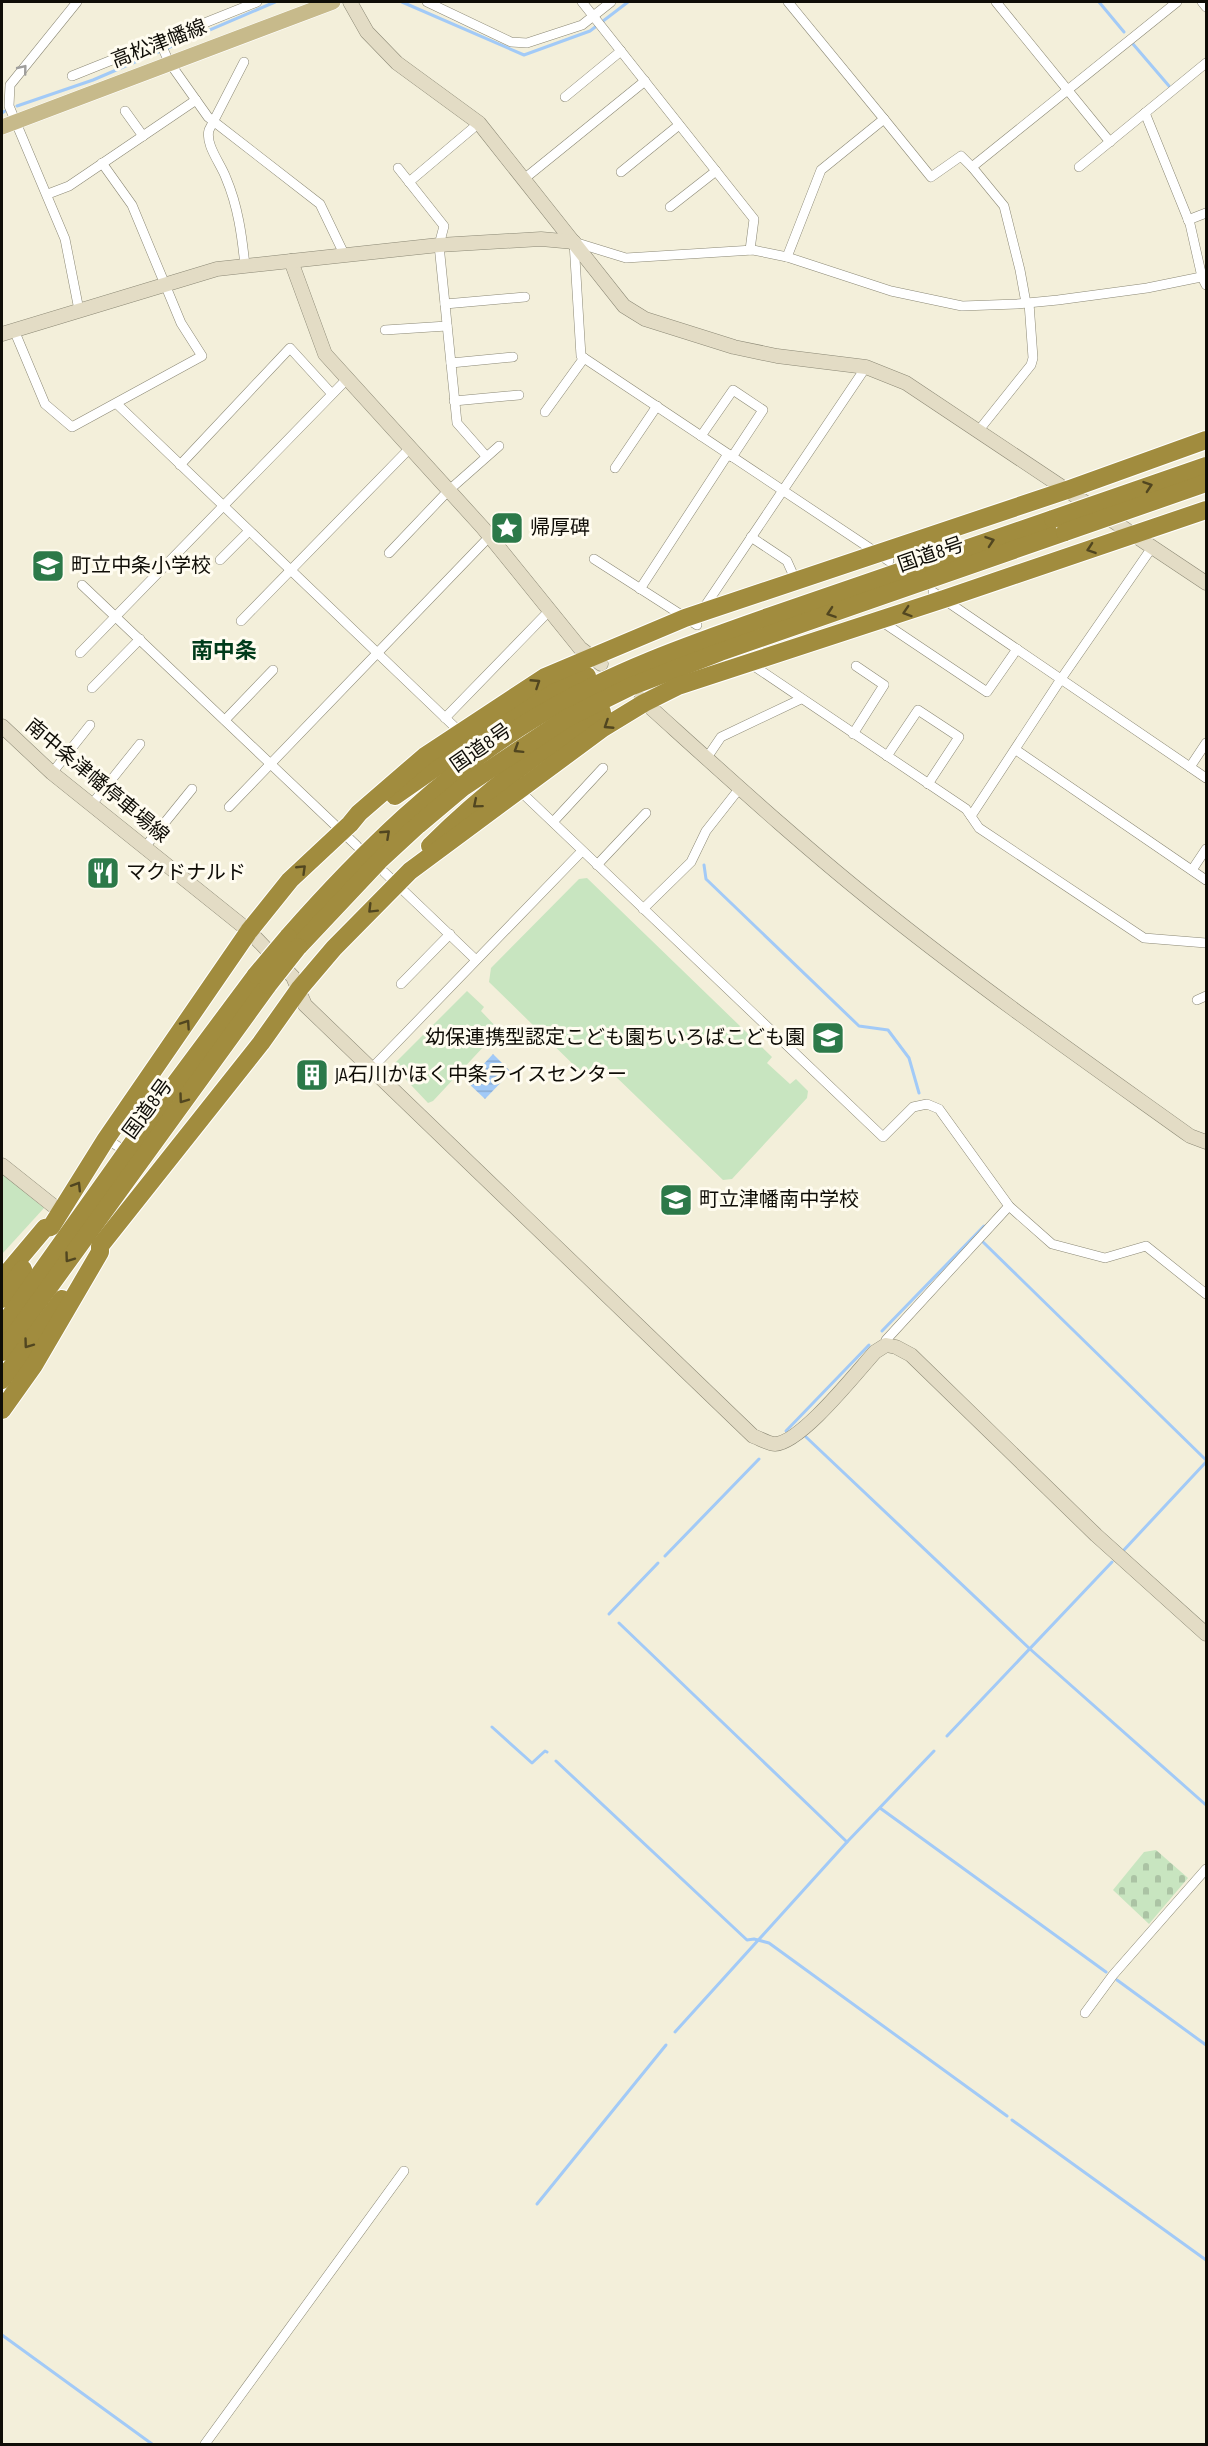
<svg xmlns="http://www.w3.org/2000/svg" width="1208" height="2446" viewBox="0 0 1208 2446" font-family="'Sofia Sans Condensed','Noto Sans JP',sans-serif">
<defs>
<pattern id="cemetery-stones" width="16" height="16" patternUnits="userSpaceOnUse" patternTransform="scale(1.5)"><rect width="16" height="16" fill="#c8e5c0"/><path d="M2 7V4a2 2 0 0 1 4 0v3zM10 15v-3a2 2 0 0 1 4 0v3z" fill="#abc3a4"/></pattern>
<pattern id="water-rules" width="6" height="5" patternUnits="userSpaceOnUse" patternTransform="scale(1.5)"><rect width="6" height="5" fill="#a2caf7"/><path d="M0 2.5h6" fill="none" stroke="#8aacd2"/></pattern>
</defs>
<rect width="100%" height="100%" fill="#f3efda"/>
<polygon fill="url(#cemetery-stones)" points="1156,1850 1188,1878 1149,1924 1113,1890 1144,1852"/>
<g fill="#c8e5c0">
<polygon points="587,878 772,1057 767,1063 790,1084 796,1079 808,1091 807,1098 732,1179 723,1180 611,1072 585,1076 489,982 491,968 579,879"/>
<polygon points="467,991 484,1007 481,1011 499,1030 433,1101 428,1103 395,1068 394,1064"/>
<polygon points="2,1174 44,1208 2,1254"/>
</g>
<polygon fill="url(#water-rules)" points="493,1054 511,1072 485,1099 467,1082"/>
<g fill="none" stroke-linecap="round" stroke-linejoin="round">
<g stroke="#a2caf7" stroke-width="3">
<polyline points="402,2 524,55 590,31 628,2"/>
<polyline points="1099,2 1124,32"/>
<polyline points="1133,44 1169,86"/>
<polyline points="17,106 93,80 275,2"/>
<polyline points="2,113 5,111"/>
<polyline points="704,865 706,879 859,1026 888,1030 909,1058 919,1093"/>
<polyline points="983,1242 1206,1460"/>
<polyline points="882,1331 984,1226"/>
<polyline points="786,1431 869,1345"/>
<polyline points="806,1437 1030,1649 1206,1805"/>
<polyline points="1123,1551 1206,1462"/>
<polyline points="665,1556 759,1459"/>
<polyline points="609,1614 658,1563"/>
<polyline points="619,1623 847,1842"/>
<polyline points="492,1727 532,1763 545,1751 547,1752"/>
<polyline points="947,1736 1112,1562"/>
<polyline points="556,1761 747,1940 754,1939 769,1943 1007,2116"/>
<polyline points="880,1808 1106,1972"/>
<polyline points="1117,1980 1206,2045"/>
<polyline points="675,2032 847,1842 934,1751"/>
<polyline points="1012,2120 1206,2260"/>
<polyline points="537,2204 666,2045"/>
<polyline points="2,2335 152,2444"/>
</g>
<g stroke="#8b8875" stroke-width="10">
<g id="street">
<polyline points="77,2 10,85 9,106 65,239 79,310"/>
<polyline points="427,2 511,42 527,43 582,25 611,2"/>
<polyline points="582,2 754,219 750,250"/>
<polyline points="996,2 1110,142"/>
<polyline points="1202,2 1206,7"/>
<polyline points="159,40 169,62 208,117 320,204 345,256"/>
<path d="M 244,62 L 209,130 C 205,145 221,164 226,178 C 238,206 242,236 245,266"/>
<polyline points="72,76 257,2"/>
<polyline points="565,97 621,51"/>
<polyline points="125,111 143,136"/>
<polyline points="1145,113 1190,224 1202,277 1206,285"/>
<polyline points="884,119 931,177 961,156 972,167 1177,2"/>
<polyline points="972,167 1004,206 1020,270 1026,303"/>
<polyline points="1079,167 1206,63"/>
<polyline points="398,168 444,226 439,245 457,423 486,456"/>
<polyline points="621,172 679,125"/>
<polyline points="524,179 645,81"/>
<polyline points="409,182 479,123"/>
<polyline points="48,194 69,186 196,100"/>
<polyline points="670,207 716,171"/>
<polyline points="1188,220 1206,213"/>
<polyline points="787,257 821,170 884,119 788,2"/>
<polyline points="445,304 525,297"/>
<polyline points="14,330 45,404 72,427 202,356 181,323 132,205 102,163"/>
<polyline points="385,330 447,326"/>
<polyline points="451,363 513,357"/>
<polyline points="454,401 519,395"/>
<polyline points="117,404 460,732"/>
<polyline points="545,412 584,358"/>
<polyline points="979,430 1031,365 1033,358 1029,303"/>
<polyline points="701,436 733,390 763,410 732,457"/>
<polyline points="180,465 290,348 332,394"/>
<polyline points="615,468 657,406"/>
<polyline points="751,537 787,561 796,581"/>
<polyline points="389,553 448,491 499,446"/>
<polyline points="594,559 697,625"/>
<polyline points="220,560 249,531"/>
<polyline points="889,561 581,356 574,242 626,258 753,250 787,257 891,291 962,306 1017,304 1058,300 1147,288 1206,276"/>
<polyline points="82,585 357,846"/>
<polyline points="640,589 728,454"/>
<polyline points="933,592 1206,778"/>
<polyline points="703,609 866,367"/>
<polyline points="241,621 410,448"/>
<polyline points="881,621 987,692 1017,649"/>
<polyline points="80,653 347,379"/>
<polyline points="751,664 966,809 979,828 1144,938 1206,943"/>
<polyline points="92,688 140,639"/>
<polyline points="445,718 550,610"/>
<polyline points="225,720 273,670"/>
<polyline points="853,734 884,685 856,666"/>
<polyline points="1016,750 1206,880"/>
<polyline points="887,756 918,710 959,737 928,784"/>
<polyline points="706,759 721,737 801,699"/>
<polyline points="1190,767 1206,743"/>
<polyline points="52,773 90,725"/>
<polyline points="519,790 883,1137 913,1107 927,1104 939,1109 1009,1206 1052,1244 1105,1258 1146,1246 1206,1294"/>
<polyline points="92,804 140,744"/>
<polyline points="229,807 490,536"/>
<polyline points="971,816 1061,679 1153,546"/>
<polyline points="553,822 603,768"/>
<polyline points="145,847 192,789"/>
<polyline points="597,865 646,813"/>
<polyline points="1192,870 1206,849"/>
<polyline points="384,872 476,960"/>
<polyline points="643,909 691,862 706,831 739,789"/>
<polyline points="401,984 450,934"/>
<polyline points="1197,1000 1206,996"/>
<polyline points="372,1068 582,851"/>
<polyline points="106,1139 119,1147"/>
<polyline points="886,1345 886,1340 1009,1206"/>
<polyline points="1085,2013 1113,1975 1206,1869"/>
<polyline points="205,2444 404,2171"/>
</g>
</g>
<g stroke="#8b8875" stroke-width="15">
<g id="secondary">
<polyline points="350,2 367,32 397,63 479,123 624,306 645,319 734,347 777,356 866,367 906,383 1206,583"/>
<polyline points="291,261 325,354 483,528 580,648 601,664"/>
<polyline points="2,334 217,269 439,245 541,239 574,242"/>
<path d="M 641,699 C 722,772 802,846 887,913 C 985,991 1088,1063 1190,1136 L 1206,1142"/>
<path d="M 2,726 L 52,773 L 249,931 L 293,977 L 305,1005 L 753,1436 C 759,1438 769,1444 775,1444 C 801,1443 856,1373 875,1352 L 886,1345 L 896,1347 L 911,1355 L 1096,1535 L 1206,1634"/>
<polyline points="2,1165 61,1212"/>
</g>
</g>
<g stroke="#fff" stroke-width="16">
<polyline id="primary" points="2,127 333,2"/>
</g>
<g stroke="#fff" stroke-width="20">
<g id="highway">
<polyline points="395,796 525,705 587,676"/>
<path d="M 430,846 C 481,795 540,750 602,712"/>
<path d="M 288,937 C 362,853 442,774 538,716 C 611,672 691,644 771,616 C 865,583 959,551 1053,519"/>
<polyline points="298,947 379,861 418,825 462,788 567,718 632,686 720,652 1065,532"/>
<polyline points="2,1279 45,1228 51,1227 106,1139 249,931 290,880 350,824 359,813 425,756 545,677 685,618 1067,490 1206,440"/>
<polyline points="2,1299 23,1269"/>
<polyline points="2,1327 169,1092 256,975"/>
<polyline points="2,1352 268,985"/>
<polyline points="2,1380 62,1299"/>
<polyline points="2,1410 34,1365 100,1252 100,1246 261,1043 300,988 334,948 410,871 603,728 644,703 678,686 944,599 1206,510"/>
</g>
</g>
<use href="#street" stroke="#fff" stroke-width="9"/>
<use href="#secondary" stroke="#e3dcc5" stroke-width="14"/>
<use href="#primary" stroke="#c7ba8b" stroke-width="15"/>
<use href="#highway" stroke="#a18c3e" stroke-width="18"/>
<g stroke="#fff" stroke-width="20" stroke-linecap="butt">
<g id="highway-bridge">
<polyline points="1053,519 1206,466"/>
<polyline points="1065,532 1206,483"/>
<polyline points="256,975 288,937"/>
<polyline points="268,985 298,947"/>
</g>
</g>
<use href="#highway-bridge" stroke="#a18c3e" stroke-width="18"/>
</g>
<defs><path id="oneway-chevron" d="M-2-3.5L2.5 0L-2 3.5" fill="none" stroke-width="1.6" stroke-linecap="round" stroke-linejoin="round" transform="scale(1.5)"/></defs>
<use stroke="#9f9e9c" href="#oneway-chevron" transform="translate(23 69) rotate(-51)"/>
<g stroke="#514620">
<use href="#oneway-chevron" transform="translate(1148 486) rotate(-19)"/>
<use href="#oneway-chevron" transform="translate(990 541) rotate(-19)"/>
<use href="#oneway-chevron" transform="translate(1091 549) rotate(161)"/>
<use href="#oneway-chevron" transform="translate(907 612) rotate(162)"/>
<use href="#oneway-chevron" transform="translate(831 613) rotate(161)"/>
<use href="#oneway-chevron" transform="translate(536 683) rotate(-33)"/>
<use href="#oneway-chevron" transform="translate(608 725) rotate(147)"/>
<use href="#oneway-chevron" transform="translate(518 749) rotate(148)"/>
<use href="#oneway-chevron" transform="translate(477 804) rotate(140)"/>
<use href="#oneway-chevron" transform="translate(386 834) rotate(-43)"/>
<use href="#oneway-chevron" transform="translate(302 869) rotate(-44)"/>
<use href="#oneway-chevron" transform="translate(372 909) rotate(135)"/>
<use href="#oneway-chevron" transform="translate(186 1024) rotate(-56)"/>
<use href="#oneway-chevron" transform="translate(183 1099) rotate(126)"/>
<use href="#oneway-chevron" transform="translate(77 1186) rotate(-58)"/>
<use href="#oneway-chevron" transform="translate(69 1258) rotate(126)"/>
<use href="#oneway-chevron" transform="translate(28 1344) rotate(126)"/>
</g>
<defs>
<g id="sight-square" transform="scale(1.725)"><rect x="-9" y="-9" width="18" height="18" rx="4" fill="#2c7949" stroke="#fffcf0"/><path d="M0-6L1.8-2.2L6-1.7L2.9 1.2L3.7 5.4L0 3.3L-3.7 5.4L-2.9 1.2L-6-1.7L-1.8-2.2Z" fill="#fff"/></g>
<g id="school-square" transform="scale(1.725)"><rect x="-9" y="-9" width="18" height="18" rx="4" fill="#2c7949" stroke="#fffcf0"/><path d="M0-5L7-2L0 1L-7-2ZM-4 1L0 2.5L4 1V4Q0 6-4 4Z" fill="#fff"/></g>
<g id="restaurant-square" transform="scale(1.725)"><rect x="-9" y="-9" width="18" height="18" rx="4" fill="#2c7949" stroke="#fffcf0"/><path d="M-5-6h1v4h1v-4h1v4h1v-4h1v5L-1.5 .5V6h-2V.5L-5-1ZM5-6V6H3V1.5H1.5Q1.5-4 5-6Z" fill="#fff"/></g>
<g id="building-square" transform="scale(1.725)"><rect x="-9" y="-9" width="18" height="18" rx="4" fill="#2c7949" stroke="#fffcf0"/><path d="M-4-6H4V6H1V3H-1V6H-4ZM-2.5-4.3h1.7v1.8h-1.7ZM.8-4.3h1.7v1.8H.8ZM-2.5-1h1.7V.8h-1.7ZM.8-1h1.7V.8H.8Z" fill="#fff"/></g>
</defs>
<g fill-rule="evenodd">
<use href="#sight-square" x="507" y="528"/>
<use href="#school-square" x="48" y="566"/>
<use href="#restaurant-square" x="103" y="873"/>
<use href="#school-square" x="828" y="1038"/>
<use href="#building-square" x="312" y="1075"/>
<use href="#school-square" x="676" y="1200"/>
</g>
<g text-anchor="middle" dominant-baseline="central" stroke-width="6" stroke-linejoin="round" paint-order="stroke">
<g font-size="20" fill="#0f0d07" stroke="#fffcf0">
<text transform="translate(159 44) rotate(-21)">高松津幡線</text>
<text transform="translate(931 555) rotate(-19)">国道8号</text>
<text transform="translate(481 748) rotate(-35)">国道8号</text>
<text transform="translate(97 781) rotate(40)">南中条津幡停車場線</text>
<text transform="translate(148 1109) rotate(-54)">国道8号</text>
</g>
<g font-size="20" fill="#0f0d07" stroke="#fffcf0" text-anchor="start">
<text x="530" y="528">帰厚碑</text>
<text x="71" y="566">町立中条小学校</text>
<text x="126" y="873">マクドナルド</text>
<text x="805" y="1038" text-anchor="end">幼保連携型認定こども園ちいろばこども園</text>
<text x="335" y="1075">JA石川かほく中条ライスセンター</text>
<text x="699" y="1200">町立津幡南中学校</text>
</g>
<g font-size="22" font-weight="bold" fill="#003b1b" stroke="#fffcf0">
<text x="224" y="651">南中条</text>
</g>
</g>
<rect width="1208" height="2446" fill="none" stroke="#0f0d07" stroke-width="6"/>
</svg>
